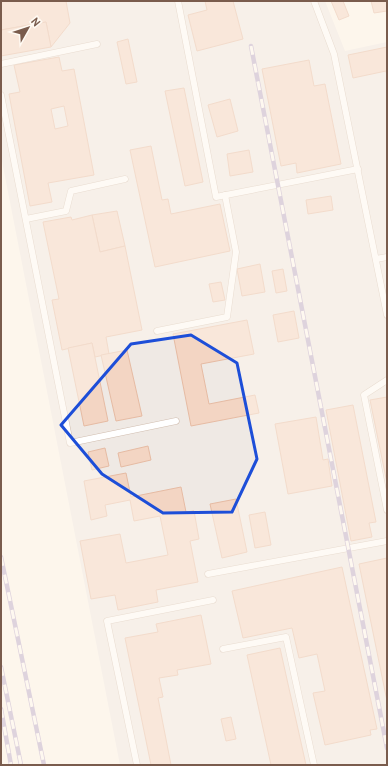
<svg xmlns="http://www.w3.org/2000/svg" width="388" height="766" viewBox="0 0 388 766" font-family="'PT Sans',sans-serif">
<rect width="100%" height="100%" fill="#fdf6ec"/>
<polygon fill="#efe9e4" points="1,1 325,1 345,51 387,42 387,765 120,765 1,156"/>
<g fill="#f3d5c3" stroke="#e6bba3" fill-rule="evenodd">
<polygon points="1,1 66,1 70,23 51,47 46,22 1,30"/>
<polygon points="205,1 233,1 243,39 197,51 188,15 207,10"/>
<polygon points="331,1 343,1 349,16 339,20"/>
<polygon points="371,1 387,1 387,11 374,13"/>
<polygon points="46,22 51,47 1,56 1,30"/>
<polygon points="128,39 137,82 126,84 117,42"/>
<polygon points="387,47 387,76 386,71 353,78 348,55"/>
<path d="M 59,57 L 62,71 L 74,69 L 94,175 L 48,183 L 52,202 L 30,206 L 9,94 L 20,92 L 14,65 ZM 64,106 L 68,126 L 55,129 L 51,109 Z"/>
<polygon points="309,60 314,86 325,84 341,164 297,173 296,163 281,166 262,69"/>
<polygon points="184,88 203,182 185,186 165,91"/>
<polygon points="230,99 238,131 217,137 208,105"/>
<polygon points="151,146 162,200 168,199 171,214 220,204 230,251 155,267 130,150"/>
<polygon points="249,150 253,172 230,176 227,154"/>
<polygon points="331,196 333,210 308,214 306,200"/>
<polygon points="117,211 125,246 100,252 92,215"/>
<polygon points="92,215 100,252 125,246 142,330 106,337 109,354 95,357 92,343 62,350 52,300 59,299 43,222 71,217 72,220"/>
<polygon points="260,264 265,292 242,296 237,269"/>
<polygon points="283,269 287,291 276,293 272,271"/>
<polygon points="221,282 225,300 213,302 209,284"/>
<polygon points="294,311 299,338 278,342 273,315"/>
<polygon points="247,320 254,354 201,364 209,404 255,395 259,413 191,426 173,334"/>
<polygon points="92,343 108,421 84,426 68,348"/>
<polygon points="127,350 142,416 116,421 101,355"/>
<polygon points="387,397 387,483 370,400"/>
<polygon points="353,405 376,522 369,523 372,537 351,541 326,410"/>
<polygon points="316,417 323,460 328,459 332,486 288,494 275,424"/>
<polygon points="148,446 151,460 121,467 118,453"/>
<polygon points="105,448 109,466 92,470 88,452"/>
<polygon points="126,473 131,497 181,487 186,512 194,511 199,539 190,541 198,582 156,590 158,602 118,610 115,595 91,599 80,541 120,534 126,563 168,555 160,516 134,521 130,500 105,505 107,516 91,520 84,481"/>
<polygon points="236,499 247,552 222,558 210,504"/>
<polygon points="265,512 271,545 255,548 249,515"/>
<polygon points="387,558 387,701 359,564"/>
<polygon points="342,567 377,729 370,730 371,735 325,745 313,693 325,691 317,654 299,658 292,628 243,638 232,591"/>
<polygon points="201,615 211,664 177,670 178,675 159,678 163,697 158,698 171,765 151,765 125,638 158,632 156,624"/>
<polygon points="280,648 306,765 271,765 247,655"/>
<polygon points="231,717 236,739 226,741 221,719"/>
</g>
<g fill="none" stroke-linecap="round" stroke-linejoin="round">
<g stroke="#d1beb0" stroke-width="7">
<g id="lane">
<polyline points="178,1 216,197 358,169"/>
<polyline points="314,1 334,54 387,315"/>
<polyline points="1,64 97,44"/>
<polyline points="1,95 70,443 176,421"/>
<polyline points="26,219 66,211 71,191 125,179"/>
<polyline points="376,259 387,257"/>
<polyline points="157,331 227,317 236,252 225,195"/>
<polyline points="387,380 364,395 387,510"/>
<polyline points="208,574 387,541"/>
<polyline points="223,649 286,637 314,765"/>
<polyline points="137,765 107,621 213,600"/>
</g>
</g>
<use href="#lane" stroke="#fff" stroke-width="6"/>
<g stroke="#b9a8c9" stroke-width="4.5">
<g id="rail">
<polyline points="251,46 387,748"/>
<polyline points="1,557 44,765"/>
<polyline points="1,667 21,765"/>
<polyline points="1,709 11,765"/>
</g>
</g>
<use href="#rail" stroke="#fffaf3" stroke-width="3" stroke-dasharray="9" stroke-linecap="butt"/>
</g>
<path d="M0 0H388V766H0ZM 191,335 L 237,363 L 257,459 L 232,512 L 163,513 L 102,474 L 61,425 L 131,344 Z" fill="#fdf6ec" fill-opacity=".55" fill-rule="evenodd"/>
<path fill="none" stroke="#1d4ed8" stroke-width="3" stroke-linejoin="round" d="M 191,335 L 237,363 L 257,459 L 232,512 L 163,513 L 102,474 L 61,425 L 131,344 Z"/>
<rect width="388" height="766" fill="none" stroke="#7a5c4d" stroke-width="4"/>
<g transform="translate(28 28) rotate(51)" stroke="#fffaf3" stroke-width="3" paint-order="stroke">
<path d="M0-3L7 15L0 10L-7 15Z" fill="#7a5c4d"/>
<text y="-6" font-size="11" font-weight="bold" text-anchor="middle" fill="#7a5c4d">N</text>
</g>
</svg>
